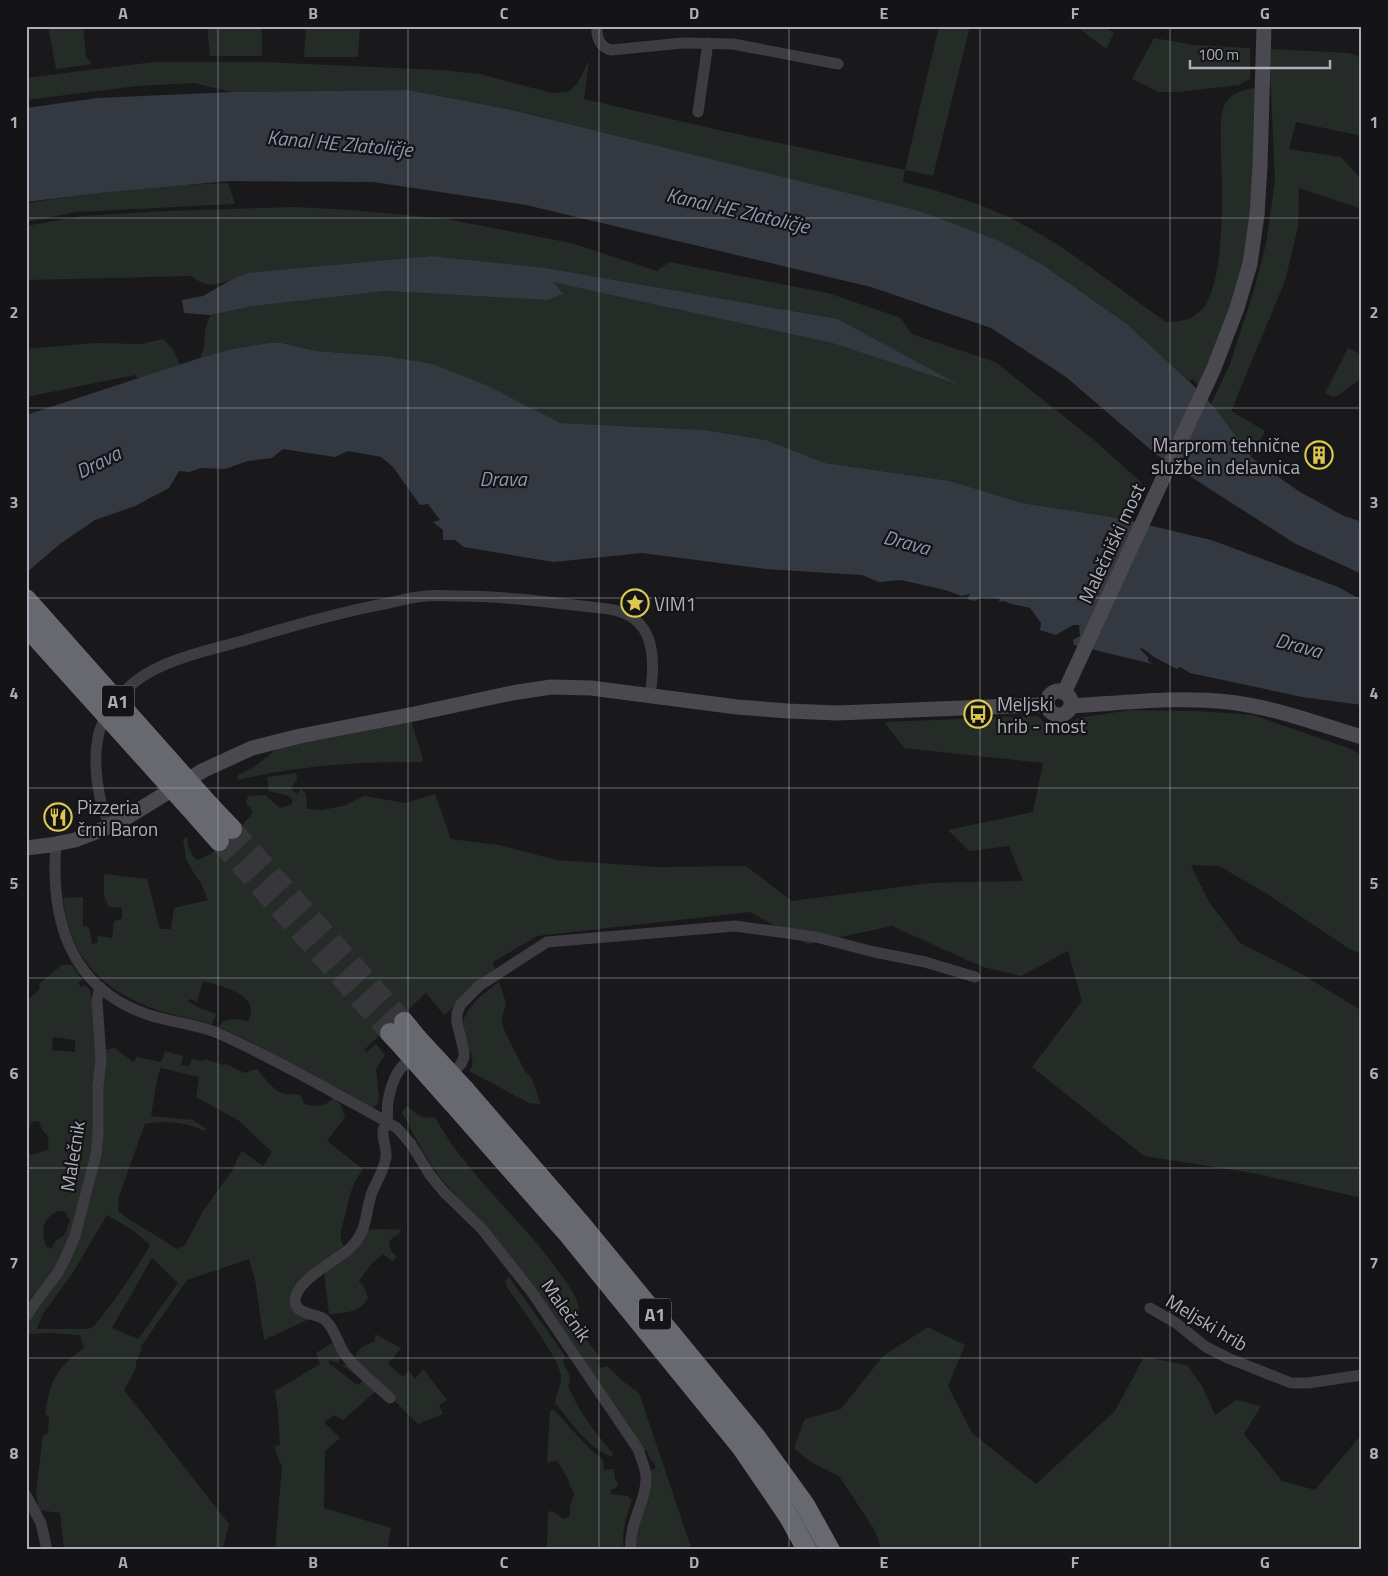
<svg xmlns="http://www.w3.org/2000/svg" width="1388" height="1576" viewBox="0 0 1388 1576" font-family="'Titillium Web',sans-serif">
<rect width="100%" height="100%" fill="#19191b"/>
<g fill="#252c27" fill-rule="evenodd">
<polygon points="48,26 83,26 86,56 92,64 56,69"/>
<polygon points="207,26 262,26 262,56 210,56"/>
<polygon points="306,26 360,26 358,57 304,57"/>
<path d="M 939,26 L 970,26 L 933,176 L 905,170 L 903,182 C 942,192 982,203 1018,222 C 1071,249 1117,288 1166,322 C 1178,322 1188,321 1198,313 C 1227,292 1222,185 1221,150 C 1221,137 1219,113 1226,102 C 1232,93 1247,88 1256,88 C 1254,147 1256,208 1244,266 C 1235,309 1216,348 1200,388 L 1193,379 L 1189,381 L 1127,324 L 1043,265 L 1000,241 L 920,211 L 512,110 L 408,90 L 232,92 L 194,83 L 137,86 L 26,100 L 26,78 L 154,62 L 263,62 L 440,70 L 480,74 L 552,93 L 568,92 L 577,84 L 589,61 L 584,99 L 719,130 L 905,170 Z"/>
<polygon points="1076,26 1103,26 1114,33 1106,49"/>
<polygon points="1154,38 1195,45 1250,48 1250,79 1239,85 1178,92 1159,92 1132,79"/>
<polygon points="1269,49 1349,53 1362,58 1362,136 1296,122 1289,149 1341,157 1362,180 1362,209 1299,188 1298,227 1285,281 1231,411 1265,431 1251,457 1211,404 1230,364 1254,290 1266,244 1275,180"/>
<polygon points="228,183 235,204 76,212 26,222 26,203 141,187"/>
<path d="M 294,207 L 352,210 L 447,219 L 571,243 L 657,271 L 669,262 L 828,293 L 901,318 L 912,334 L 995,362 L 1094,440 L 1142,483 L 1118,518 L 1022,503 L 950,481 L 825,463 L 766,440 L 705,430 L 561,423 L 486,385 L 383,356 L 316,351 L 282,343 L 232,349 L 200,358 L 204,348 L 205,330 L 210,315 L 253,306 L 386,291 L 547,300 L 552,281 L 832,343 L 954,382 L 838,319 L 546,268 L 431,256 L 258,272 C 245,274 216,288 205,284 C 200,282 195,279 191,276 L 26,280 L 26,226 L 82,216 L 166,211 Z"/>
<polygon points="163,339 173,349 180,365 138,379 135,375 26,397 26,349 95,343 142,344"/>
<polygon points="1348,348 1362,355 1362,378 1337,396 1333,397 1325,393"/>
<path d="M 1131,710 L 1197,711 L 1253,715 L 1348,748 L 1362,755 L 1362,954 L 1348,948 L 1264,892 L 1219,866 L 1191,865 L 1209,902 L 1240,943 L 1305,976 L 1362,1011 L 1362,1198 L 1253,1173 L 1144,1156 L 1032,1067 L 1082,1001 L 1068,951 L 1021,976 L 983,967 L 892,926 L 808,944 L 750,912 L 537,936 L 493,962 L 495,971 L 444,1015 L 426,993 L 364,1050 L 366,1052 L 376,1044 L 385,1055 L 376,1069 L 379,1100 L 377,1105 L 374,1107 L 368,1106 L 261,1047 L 219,1027 L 223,1021 L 235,1019 L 248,1021 C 263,994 220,986 203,981 L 197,1002 L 190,999 L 188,1001 L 197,1007 L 216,1014 L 212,1024 C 195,1020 178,1016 161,1011 C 104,993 69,958 63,898 L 83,897 L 83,926 L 89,927 L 92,944 L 97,943 L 98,936 L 112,938 L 114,921 L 122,919 L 122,908 L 109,907 L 104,896 L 104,874 L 147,879 L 160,929 L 171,929 L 174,908 L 208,900 L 200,881 L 196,877 L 186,859 L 183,839 L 188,837 C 186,846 191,853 196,860 C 216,856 241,828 253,812 L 246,803 L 248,796 L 265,795 L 280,808 L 292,804 L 292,799 L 289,796 L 269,791 L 267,777 L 296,773 L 297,780 L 291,788 L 297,794 L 301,788 L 306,794 L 307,809 L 322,810 L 343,806 L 364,796 L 406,803 L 435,794 L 451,839 L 499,845 L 556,860 L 658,867 L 746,866 L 792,901 L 930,883 L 1023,881 L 1009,846 L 969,851 L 948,830 L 1033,812 L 1043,763 L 904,748 L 884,722 L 1038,716 L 1045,723 L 1059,728 L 1068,725 L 1078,718 Z"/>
<path d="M 411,721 L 423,759 L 421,762 C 360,761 297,766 237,780 L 238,775 L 254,767 L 273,752 L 275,749 L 280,747 Z"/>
<path d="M 62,965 L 72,965 L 82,980 L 78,983 L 81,987 L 85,985 L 90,990 L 96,1020 L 96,1131 L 66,1251 L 39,1293 L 33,1295 L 26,1305 L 26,1149 L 31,1155 L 48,1150 C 51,1130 41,1134 39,1121 L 31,1122 L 30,1127 L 26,1130 L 26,996 L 30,998 L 40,989 L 39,984 ZM 53,1037 L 75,1040 L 75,1052 L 52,1050 ZM 58,1211 L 64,1211 L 70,1220 L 64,1236 L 56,1240 L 52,1249 L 46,1246 C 41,1229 42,1219 58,1211 Z"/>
<path d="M 499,982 L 506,1003 L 502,1017 L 502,1024 L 506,1034 L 525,1071 L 532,1079 L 541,1105 L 538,1104 L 529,1103 L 469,1071 C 480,1060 461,1037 463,1022 C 467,1005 486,992 499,982 Z"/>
<path d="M 115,1048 L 133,1062 L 137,1057 L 161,1062 L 165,1051 L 183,1056 L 181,1065 L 189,1066 L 192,1059 L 203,1061 L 204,1059 L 223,1065 L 226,1064 L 245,1073 L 257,1069 C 264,1077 274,1092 285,1094 C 291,1095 295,1093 301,1096 L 304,1104 C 314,1107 326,1107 333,1098 L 341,1105 L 345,1117 L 327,1141 L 363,1169 C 350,1188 350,1195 345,1216 C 341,1231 338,1235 345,1250 L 293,1297 L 314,1317 L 264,1340 L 255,1280 L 249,1259 L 187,1280 L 140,1348 L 142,1349 L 136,1362 L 136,1368 L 124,1390 L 229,1524 L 222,1550 L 64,1550 L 60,1513 L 39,1510 L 36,1493 L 43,1435 L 48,1434 L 49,1417 L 45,1414 C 51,1380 55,1369 84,1348 L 80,1335 L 52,1333 L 26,1334 L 26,1324 L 85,1221 L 104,1050 ZM 161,1068 L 199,1077 L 196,1097 L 238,1120 L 272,1152 L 263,1166 L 242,1151 L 237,1159 L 234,1168 L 203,1211 L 185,1245 L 177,1249 C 157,1235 136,1225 118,1211 L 119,1196 L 145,1124 C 165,1120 186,1122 204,1131 L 206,1129 L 193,1120 L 151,1116 L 158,1075 ZM 107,1215 L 134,1231 L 150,1245 C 134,1274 115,1300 94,1326 L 88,1329 L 37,1329 L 42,1315 L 72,1274 ZM 152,1258 L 178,1283 L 138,1339 L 112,1328 Z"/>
<path d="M 407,1106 C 416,1114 422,1120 435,1117 C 466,1175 521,1218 559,1272 C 565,1280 573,1291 577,1301 C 580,1308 578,1316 580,1323 C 583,1337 593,1348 601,1359 L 597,1361 L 600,1368 L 607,1366 L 624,1382 L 639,1393 L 692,1550 L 637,1550 L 633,1536 L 650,1471 L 656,1468 L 654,1462 L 651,1461 L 647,1451 L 642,1451 L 458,1197 C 431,1171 419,1144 402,1112 Z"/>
<path d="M 385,1229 L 393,1230 L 401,1229 L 399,1234 L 393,1237 L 389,1242 L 391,1251 L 397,1257 L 392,1261 L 383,1254 C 372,1262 366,1270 359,1281 L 365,1289 L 368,1298 C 360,1313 344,1313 329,1314 L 324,1271 L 366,1230 Z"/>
<path d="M 509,1277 L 565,1356 L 563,1361 C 566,1372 573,1374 568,1386 C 579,1413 596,1433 614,1455 L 610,1456 C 586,1446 571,1422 555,1403 C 556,1394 562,1385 561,1376 C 560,1358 517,1304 506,1285 L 506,1280 Z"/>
<polygon points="928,1327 965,1345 948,1386 972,1433 1036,1484 1115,1411 1144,1357 1187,1365 1202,1386 1215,1415 1236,1400 1261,1406 1244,1434 1282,1481 1315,1490 1362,1434 1362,1550 882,1550 874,1529 839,1476 809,1461 794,1448 805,1419 841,1409 883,1356"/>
<polygon points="375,1334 401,1348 388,1364 403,1377 409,1371 415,1379 423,1369 447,1400 439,1405 443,1414 418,1424 352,1359 362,1347 375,1341"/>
<polygon points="335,1341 342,1353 338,1363 329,1360 329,1363 353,1382 358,1385 361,1383 363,1380 343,1366 348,1362 378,1389 343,1420 334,1415 324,1422 340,1438 325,1451 324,1508 391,1528 387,1550 275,1550 282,1467 274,1447 280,1445 278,1412 275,1391 320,1364 316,1353"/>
<path d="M 554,1410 L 590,1449 L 603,1460 L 604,1470 L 614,1469 L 615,1479 L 618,1484 L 616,1488 L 611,1490 L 611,1494 L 627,1496 L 632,1500 C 626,1517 621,1532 624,1550 L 547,1549 L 548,1512 L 552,1511 L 564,1519 L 570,1516 L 570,1506 L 574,1495 L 567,1477 L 557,1461 L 547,1462 L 550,1411 Z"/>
</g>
<g fill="#343941">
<polygon points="408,90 512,110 836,190 920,211 1000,241 1043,265 1127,324 1193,385 1215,408 1251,457 1263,466 1300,492 1344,516 1362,522 1362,574 1294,543 1157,455 1066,377 991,328 871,287 526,205 373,182 229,181 108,192 26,202 26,108 98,98 232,92"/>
<polygon points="431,256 546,268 838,319 958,384 832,343 553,282 563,294 547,300 386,291 253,306 210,315 184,313 182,300 203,296 229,281 247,273"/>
<polygon points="271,343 282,343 316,351 383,356 432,364 486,385 561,423 705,430 766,440 825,463 950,481 1022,503 1118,518 1211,540 1338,587 1362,600 1362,705 1302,697 1190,673 1180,667 1177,669 1154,657 1142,648 1140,649 1148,657 1148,661 1153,664 1074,645 1073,640 1080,636 1079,625 1073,625 1056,635 1040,630 1041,623 1030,608 1008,603 1005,601 999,602 1000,599 997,598 980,597 976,601 967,599 970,594 962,596 945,590 901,580 879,582 862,575 766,569 642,553 553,562 464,547 455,540 443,540 443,530 433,522 440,520 428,504 420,505 393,467 381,457 348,451 335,457 283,449 272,458 248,461 225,469 201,468 189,472 179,471 169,488 135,506 95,520 60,544 26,573 26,415 200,358 232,349"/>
</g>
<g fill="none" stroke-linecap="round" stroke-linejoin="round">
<g stroke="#37373b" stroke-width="20" stroke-dasharray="20 10" stroke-linecap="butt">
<polyline points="232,829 404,1022"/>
<polyline points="219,841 390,1033"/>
</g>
<g stroke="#3d3c41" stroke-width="11">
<path d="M 597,26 C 596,38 600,47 611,50 L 683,43 L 733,44 L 838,64"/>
<polyline points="698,112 708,43"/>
<path d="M 111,826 C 97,804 93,762 98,737 C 101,719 121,692 136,681 C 162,660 209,650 242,641 C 291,626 339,612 389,603 C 401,600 414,597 426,596 C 436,595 447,596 457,596 C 499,596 540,601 582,606 C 597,608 616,608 630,616 C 657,632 654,669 650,696"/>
<path d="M 56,844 C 50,920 70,989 149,1015 C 171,1022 195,1024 215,1032 C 253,1048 288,1068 324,1087 C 348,1101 373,1113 397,1128 L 411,1144 L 430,1175 L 444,1192 L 482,1229 L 531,1291 L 638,1449 C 641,1458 645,1467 646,1476 C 647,1501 628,1524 631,1550"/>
<polyline points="447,1079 461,1064 464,1057 464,1051 457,1023 457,1013 461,1004 479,986 547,942 735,926 816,937 874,952 925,962 975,977"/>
<polyline points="1150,1308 1176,1323 1206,1347 1228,1358 1291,1383 1308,1383 1362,1375"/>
<polyline points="26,1317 34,1304 57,1274 65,1259 75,1236 96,1154 98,1134 98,1086 101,1059 97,1000 100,987"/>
<path d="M 390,1398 C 375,1384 356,1370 344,1353 C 337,1342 335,1329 325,1320 C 318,1313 300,1316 296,1305 C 288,1285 335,1261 348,1250 C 369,1231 364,1216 372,1192 C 377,1181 384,1170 386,1157 C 387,1148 382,1139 383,1131 C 384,1127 387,1124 387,1120 C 388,1114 387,1107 388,1101 C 391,1085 399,1057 419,1061"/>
<polyline points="26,1495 41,1523 47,1550"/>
</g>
<g stroke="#49494f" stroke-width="15">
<circle cx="1059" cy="703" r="12"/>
<polyline points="1064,693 1214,368 1237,308 1250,264 1257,215 1260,167 1264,26"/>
<path d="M 1071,706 C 1123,703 1176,696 1228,702 C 1274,707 1318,724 1362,737"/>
<polyline points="26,848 50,845 75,840 101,830 124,819 204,770 252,748 300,736 414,714 512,693 551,687 591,688 737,707 788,711 837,713 1039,705 1048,706"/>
</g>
<g stroke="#676870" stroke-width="20">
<polyline points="209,805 232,829"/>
<polyline points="189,807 219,841"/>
<polyline points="404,1022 417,1038"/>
<polyline points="390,1033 404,1048"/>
<polyline points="465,1090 581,1224 756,1437 805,1505 830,1550"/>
<polyline points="451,1101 568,1234 742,1448 789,1517 807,1550"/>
</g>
<g stroke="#676870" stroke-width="20">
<polyline points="26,599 209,805"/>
<polyline points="26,626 189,807"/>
<polyline points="417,1038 465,1090"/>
<polyline points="404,1048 451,1101"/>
</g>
</g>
<path fill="none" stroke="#adaeb9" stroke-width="1" stroke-opacity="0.55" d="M 218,26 L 218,1550M 408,26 L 408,1550M 599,26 L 599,1550M 789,26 L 789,1550M 980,26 L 980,1550M 1170,26 L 1170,1550M 26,218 L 1362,218M 26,408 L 1362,408M 26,598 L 1362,598M 26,788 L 1362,788M 26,978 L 1362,978M 26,1168 L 1362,1168M 26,1358 L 1362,1358"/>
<defs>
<g id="building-ring" transform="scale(1.4375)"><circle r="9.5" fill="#141416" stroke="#dcc850" stroke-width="1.5"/><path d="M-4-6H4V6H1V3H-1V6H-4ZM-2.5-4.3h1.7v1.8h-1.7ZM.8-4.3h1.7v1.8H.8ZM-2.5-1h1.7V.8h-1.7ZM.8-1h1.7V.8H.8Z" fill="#dcc850"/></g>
<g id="sight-ring" transform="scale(1.4375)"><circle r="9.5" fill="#141416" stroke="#dcc850" stroke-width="1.5"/><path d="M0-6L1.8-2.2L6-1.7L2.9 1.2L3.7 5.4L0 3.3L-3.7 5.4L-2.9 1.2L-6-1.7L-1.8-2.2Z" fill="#dcc850"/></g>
<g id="bus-ring" transform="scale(1.4375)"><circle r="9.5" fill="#141416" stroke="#dcc850" stroke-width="1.5"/><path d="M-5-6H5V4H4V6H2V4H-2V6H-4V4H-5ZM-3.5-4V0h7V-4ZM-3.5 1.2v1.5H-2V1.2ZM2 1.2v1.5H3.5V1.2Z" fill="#dcc850"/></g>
<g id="restaurant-ring" transform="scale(1.4375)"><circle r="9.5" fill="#141416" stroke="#dcc850" stroke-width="1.5"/><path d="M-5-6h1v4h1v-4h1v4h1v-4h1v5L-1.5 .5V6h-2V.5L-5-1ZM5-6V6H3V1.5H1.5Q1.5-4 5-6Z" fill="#dcc850"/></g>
</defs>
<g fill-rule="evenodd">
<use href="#building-ring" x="1319" y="455"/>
<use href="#sight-ring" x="635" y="603"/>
<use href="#bus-ring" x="978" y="714"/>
<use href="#restaurant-ring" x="58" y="817"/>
</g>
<g text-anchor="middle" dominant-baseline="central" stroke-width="4.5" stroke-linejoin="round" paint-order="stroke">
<g fill="#141416" stroke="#7f8088" stroke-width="1">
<rect x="102" y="685.5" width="32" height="31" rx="4"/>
<rect x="639" y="1298.5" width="32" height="31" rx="4"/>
</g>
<g font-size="18" font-weight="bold" fill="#adaeb9">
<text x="118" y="701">A1</text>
<text x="655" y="1314">A1</text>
</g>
<g font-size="19" fill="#adaeb9" stroke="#141416" text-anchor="start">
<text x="1300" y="444" text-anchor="end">Marprom tehnične<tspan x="1300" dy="22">službe in delavnica</tspan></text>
<text x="654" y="603">VIM1</text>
<text x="997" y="703">Meljski<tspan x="997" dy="22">hrib - most</tspan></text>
<text x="77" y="806">Pizzeria<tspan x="77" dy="22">črni Baron</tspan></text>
</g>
<g font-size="19" fill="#adaeb9" stroke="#141416">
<text transform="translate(1111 543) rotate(-65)">Malečniški most</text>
<text transform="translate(72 1156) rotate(-81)">Malečnik</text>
<text transform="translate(567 1310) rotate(55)">Malečnik</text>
<text transform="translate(1207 1322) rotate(31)">Meljski hrib</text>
</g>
<g font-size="20" font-style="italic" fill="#8996af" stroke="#141416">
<text transform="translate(340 143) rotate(5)">Kanal HE Zlatoličje</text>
<text transform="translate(738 210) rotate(13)">Kanal HE Zlatoličje</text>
<text transform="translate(98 462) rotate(-27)">Drava</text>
<text x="503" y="478">Drava</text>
<text transform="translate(907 542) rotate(15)">Drava</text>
<text transform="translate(1299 645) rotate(15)">Drava</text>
</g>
</g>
<rect width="1388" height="1576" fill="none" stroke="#141416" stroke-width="55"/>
<path d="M1190 60v8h140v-8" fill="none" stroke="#adaeb9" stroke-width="2.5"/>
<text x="1198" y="60" font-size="15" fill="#adaeb9" stroke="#141416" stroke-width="4" paint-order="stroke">100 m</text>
<rect x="28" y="28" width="1332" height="1520" fill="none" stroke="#adaeb9" stroke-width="2"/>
<g font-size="16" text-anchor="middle" font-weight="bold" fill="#adaeb9">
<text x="123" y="19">A</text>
<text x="313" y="19">B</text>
<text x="504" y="19">C</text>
<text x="694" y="19">D</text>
<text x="884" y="19">E</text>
<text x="1075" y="19">F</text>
<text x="1265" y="19">G</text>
<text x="14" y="128">1</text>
<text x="1374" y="128">1</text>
<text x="14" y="318">2</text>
<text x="1374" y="318">2</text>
<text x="14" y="508">3</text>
<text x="1374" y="508">3</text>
<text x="14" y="699">4</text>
<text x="1374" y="699">4</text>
<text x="14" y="889">5</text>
<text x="1374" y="889">5</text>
<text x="14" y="1079">6</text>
<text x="1374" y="1079">6</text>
<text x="14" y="1269">7</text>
<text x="1374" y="1269">7</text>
<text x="14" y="1459">8</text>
<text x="1374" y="1459">8</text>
<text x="123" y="1568">A</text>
<text x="313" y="1568">B</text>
<text x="504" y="1568">C</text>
<text x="694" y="1568">D</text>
<text x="884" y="1568">E</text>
<text x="1075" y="1568">F</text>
<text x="1265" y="1568">G</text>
</g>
</svg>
